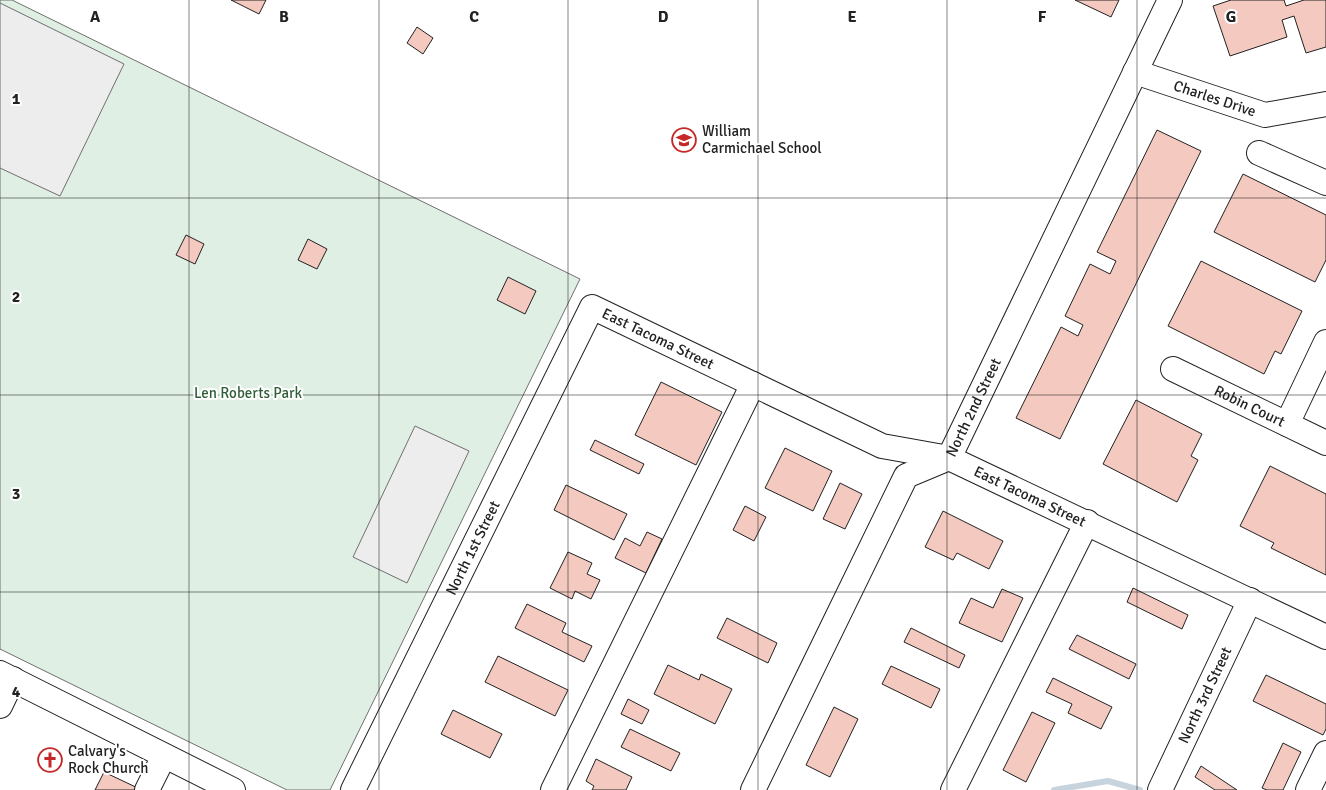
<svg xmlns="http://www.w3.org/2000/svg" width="1326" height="790" viewBox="0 0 1326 790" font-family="Signika,sans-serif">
<rect width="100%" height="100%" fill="#fff"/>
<polygon fill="#e0efe3" stroke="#6f6f6f" points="0,0 12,0 580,279 330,790 287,790 0,649"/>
<g fill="#ededed" stroke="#6f6f6f">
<polygon points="0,3 124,64 60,196 0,168"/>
<polygon points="415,426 469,451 407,583 353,557"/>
</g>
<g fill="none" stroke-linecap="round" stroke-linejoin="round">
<polyline stroke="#c7d3dd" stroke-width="6" points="1054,790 1108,781 1140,790"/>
</g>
<g fill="#f3c9c0" stroke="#222">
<polygon points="231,0 266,0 259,14"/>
<polygon points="1075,0 1119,0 1111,17"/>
<polygon points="1231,0 1284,0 1286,6 1304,0 1326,0 1326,47 1306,53 1294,16 1282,20 1287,37 1230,56 1213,6"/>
<polygon points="417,27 433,38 423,54 407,43"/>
<polygon points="1157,130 1201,151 1060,439 1016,418 1061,327 1078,336 1083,325 1065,316 1090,264 1110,274 1116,261 1097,252"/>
<polygon points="1243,174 1326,215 1326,260 1315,282 1214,232"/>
<polygon points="186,235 204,244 195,264 176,255"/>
<polygon points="308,239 327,249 317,269 298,260"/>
<polygon points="1201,261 1302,311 1281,354 1275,351 1264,374 1168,326"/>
<polygon points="508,277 536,291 525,314 497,300"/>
<polygon points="661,382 722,412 696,465 635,435"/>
<polygon points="1136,400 1202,434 1191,456 1198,460 1177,502 1103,464"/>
<polygon points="595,440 644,464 639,474 590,450"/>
<polygon points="785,448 832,471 813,511 765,488"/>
<polygon points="1270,466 1326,494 1326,575 1271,548 1274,543 1240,526"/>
<polygon points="840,483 862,494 845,529 823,519"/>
<polygon points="566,485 627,514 614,540 554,510"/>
<polygon points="745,506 766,517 754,541 733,530"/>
<polygon points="943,511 1003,541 989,569 957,553 953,560 925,547"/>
<polygon points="647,532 662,539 646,573 615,558 625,538 640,546"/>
<polygon points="568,552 592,563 587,574 600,580 591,599 575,591 572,599 550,588"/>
<polygon points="1133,588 1188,615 1182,629 1127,602"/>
<polygon points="1002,589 1023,598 1002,642 959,623 971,598 993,608"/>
<polygon points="527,604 566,623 562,632 592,646 584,662 515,628"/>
<polygon points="727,618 777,643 768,663 717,638"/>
<polygon points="911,628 965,655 959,668 904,642"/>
<polygon points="1077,635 1136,664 1129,679 1069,649"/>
<polygon points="498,656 568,690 555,716 485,682"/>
<polygon points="668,665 699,680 701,674 732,689 715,724 654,694"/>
<polygon points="891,666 940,689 931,708 882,684"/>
<polygon points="1266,675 1326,704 1326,729 1323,735 1253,701"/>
<polygon points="1053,678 1112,707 1101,729 1068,713 1072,704 1046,692"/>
<polygon points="628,699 649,710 642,724 621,714"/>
<polygon points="834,707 858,719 830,777 806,765"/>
<polygon points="453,710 502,734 490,758 441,734"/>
<polygon points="1032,712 1055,723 1026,782 1003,770"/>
<polygon points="630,729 680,753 671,771 621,747"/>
<polygon points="1283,743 1301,752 1283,790 1267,790 1262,788"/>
<polygon points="596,759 632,777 626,790 592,790 594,786 586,781"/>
<polygon points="1201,766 1237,790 1215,790 1195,777"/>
<polygon points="104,772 142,790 95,790"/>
</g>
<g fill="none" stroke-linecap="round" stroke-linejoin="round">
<g stroke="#222" stroke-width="26">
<g id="minor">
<path id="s1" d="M 1135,72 L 1265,115 L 1326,104"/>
<polyline points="1259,153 1326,183"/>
<path id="s2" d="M 1173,369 L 1326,443"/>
<polyline points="1287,424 1326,342"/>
<polyline points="0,673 233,790"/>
<polyline points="0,706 13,679"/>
<polyline points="147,790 164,756"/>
<path id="s3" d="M 353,790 L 592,307 L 882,446 L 949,458 L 1326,637"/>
<polyline points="553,790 753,384"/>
<path id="s4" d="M 753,790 L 906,476 L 949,458 L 1170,0"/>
<polyline points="953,790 1087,522"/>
<path id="s5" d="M 1160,790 L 1250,600"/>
<polyline points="1308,790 1326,753"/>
</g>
</g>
<use href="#minor" stroke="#fff" stroke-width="24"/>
</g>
<path fill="none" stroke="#222" stroke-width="1" stroke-opacity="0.55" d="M 189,0 L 189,790M 379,0 L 379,790M 568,0 L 568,790M 758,0 L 758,790M 947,0 L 947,790M 1137,0 L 1137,790M 0,198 L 1326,198M 0,395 L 1326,395M 0,592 L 1326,592"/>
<defs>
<g id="school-ring" transform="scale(1.25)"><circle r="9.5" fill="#fff" stroke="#c62828" stroke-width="1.5"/><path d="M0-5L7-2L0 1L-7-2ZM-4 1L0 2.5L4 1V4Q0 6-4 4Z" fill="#c62828"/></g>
<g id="church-ring" transform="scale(1.25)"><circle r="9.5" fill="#fff" stroke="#c62828" stroke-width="1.5"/><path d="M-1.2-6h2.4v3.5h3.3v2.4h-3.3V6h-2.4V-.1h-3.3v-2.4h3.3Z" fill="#c62828"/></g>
</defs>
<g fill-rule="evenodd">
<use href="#school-ring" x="684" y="140"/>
<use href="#church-ring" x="50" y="760"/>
</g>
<g text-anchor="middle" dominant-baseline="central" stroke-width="4" stroke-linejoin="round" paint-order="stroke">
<g font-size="15" fill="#222" stroke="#fff">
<text stroke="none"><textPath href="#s1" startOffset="84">Charles Drive</textPath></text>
<text stroke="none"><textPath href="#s3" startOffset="612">East Tacoma Street</textPath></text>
<text stroke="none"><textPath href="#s4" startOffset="452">North 2nd Street</textPath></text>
<text stroke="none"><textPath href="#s2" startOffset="85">Robin Court</textPath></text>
<text stroke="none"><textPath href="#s3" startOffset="1018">East Tacoma Street</textPath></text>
<text stroke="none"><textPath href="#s3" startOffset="270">North 1st Street</textPath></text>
<text stroke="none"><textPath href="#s5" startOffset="105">North 3rd Street</textPath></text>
</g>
<g font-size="15" fill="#222" stroke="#fff" text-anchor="start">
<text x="702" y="131">William<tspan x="702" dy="17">Carmichael School</tspan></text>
<text x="68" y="751">Calvary's<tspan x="68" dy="17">Rock Church</tspan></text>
</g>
<g font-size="15" fill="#2f5e38" stroke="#fff">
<text x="248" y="393">Len Roberts Park</text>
</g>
</g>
<g font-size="16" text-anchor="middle" font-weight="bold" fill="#222" stroke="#fff" stroke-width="4" stroke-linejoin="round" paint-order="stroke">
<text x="95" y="22">A</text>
<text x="284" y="22">B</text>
<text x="474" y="22">C</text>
<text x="663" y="22">D</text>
<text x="852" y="22">E</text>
<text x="1042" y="22">F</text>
<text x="1231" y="22">G</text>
<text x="16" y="104">1</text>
<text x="16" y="302">2</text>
<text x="16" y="499">3</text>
<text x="16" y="697">4</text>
</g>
</svg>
